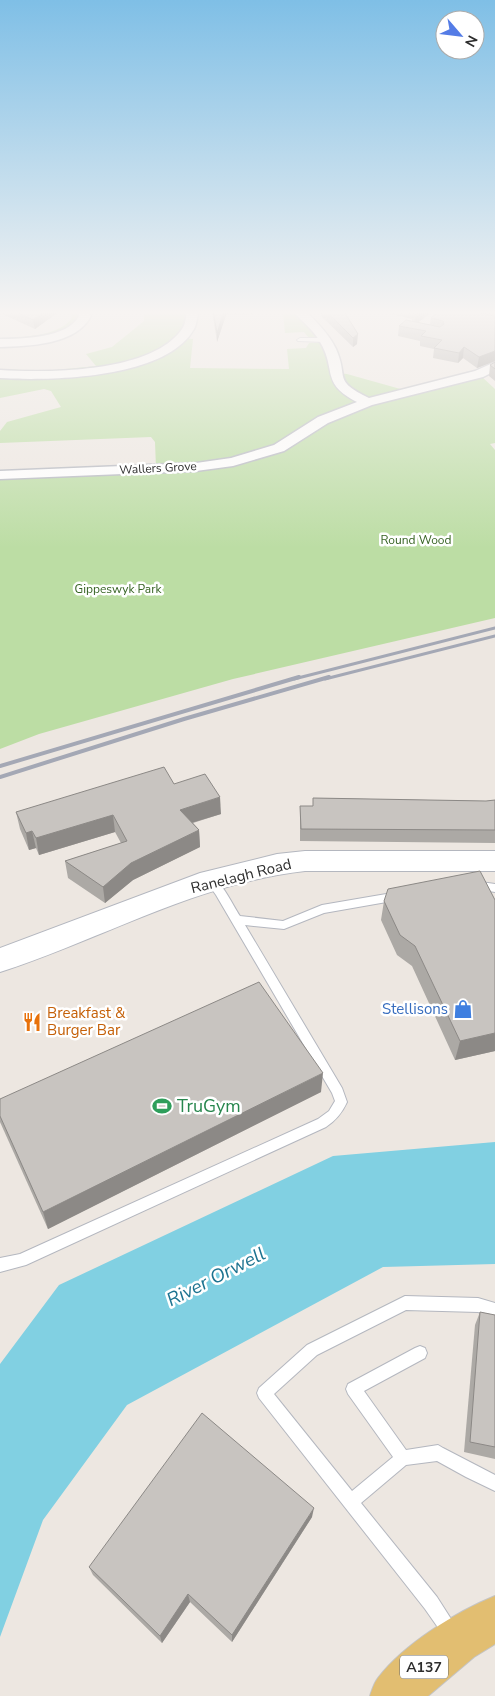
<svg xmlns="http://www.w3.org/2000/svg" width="495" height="1696" viewBox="0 0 495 1696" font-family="'Nunito Sans',sans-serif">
<rect width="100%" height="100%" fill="#ede7e1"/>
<g fill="#bcdda4">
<path d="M 66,310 L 82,310 L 85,314 L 61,334 L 0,343 L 0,338 C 19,338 63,336 72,317 Z"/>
<polygon points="193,310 182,338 193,339 190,368 289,369 287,349 306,348 309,343 327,342 336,373 347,374 404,390 481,376 495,389 495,443 490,444 495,450 495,618 233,679 39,734 0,749 0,475 156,468 155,442 151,437 0,443 0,431 7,422 61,407 51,391 44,389 0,398 0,369 45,371 96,366 86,354 112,347 144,321 144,311"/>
<polygon points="286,310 297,310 324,338 309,338 304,332 285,333 283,312"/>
</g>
<polygon fill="#81d0e2" points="495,1142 495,1264 383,1267 127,1405 43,1520 0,1637 0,1364 59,1285 333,1156"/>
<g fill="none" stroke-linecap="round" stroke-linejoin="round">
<g stroke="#b4b7bf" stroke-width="2">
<g id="service">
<polygon points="300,338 325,338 328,340 325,342 298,341 297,340"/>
<path d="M 211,877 C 222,881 233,906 240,916 L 283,921 L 322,905 L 398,892 L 402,893 L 403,896 L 402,899 L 398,900 L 324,913 L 284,929 L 245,925 L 342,1088 L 347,1102 C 342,1113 336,1120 326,1127 L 26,1265 L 0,1272 L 0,1258 L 20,1254 L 318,1119 L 329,1111 L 335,1101 L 332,1093 L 216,895 L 206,881 L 207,878 Z"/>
<polygon points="474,881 495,884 495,892 470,888 469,885 470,882"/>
<polygon points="405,1296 478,1298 495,1303 495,1317 478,1312 406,1310 317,1355 274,1394 352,1491 393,1457 348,1394 346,1389 348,1384 415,1348 420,1346 425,1348 427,1353 425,1358 364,1391 406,1450 438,1445 443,1448 495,1475 495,1491 466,1477 437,1461 406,1465 361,1503 437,1597 460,1633 458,1639 452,1641 446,1639 425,1609 259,1398 257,1393 259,1388 307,1345"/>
</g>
</g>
<g stroke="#b4b7bf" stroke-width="3">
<g id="minor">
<path d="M 77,310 L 88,310 L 91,316 C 76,345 29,346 0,347 L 0,339 C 22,339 68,338 79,316 Z"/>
<path d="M 187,310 L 199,310 C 197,316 197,324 194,329 C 166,379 50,381 0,378 L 0,370 C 48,373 152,373 182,329 C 186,324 186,316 187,310 Z"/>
<path d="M 292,310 L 304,310 C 317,322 329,334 336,349 C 349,378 332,380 369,398 L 475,371 L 495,362 L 495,371 L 483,377 L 372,405 L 328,423 L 284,451 L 233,466 L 196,471 L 0,479 L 0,471 L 196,463 L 231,458 L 274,445 L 318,417 L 357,402 C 320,383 337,370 320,342 C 313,329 301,321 292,310 Z"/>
<polygon points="429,310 453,310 495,319 495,325 434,313"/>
</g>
</g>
<g stroke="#b4b7bf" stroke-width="2">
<path id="secondary" d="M 305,851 L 495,851 L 495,871 L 305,871 C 197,883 102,939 0,972 L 0,948 L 200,873 L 277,854 Z"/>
</g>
<g stroke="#c4c4c4" stroke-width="2">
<path id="primary" d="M 495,1596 L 495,1644 L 474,1657 L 428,1696 L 370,1696 C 372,1690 374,1683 378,1678 C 404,1644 456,1612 495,1596 Z"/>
</g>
<use href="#service" fill="#fff" fill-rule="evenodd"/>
<use href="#minor" fill="#fff" fill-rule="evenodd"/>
<use href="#secondary" fill="#fff" fill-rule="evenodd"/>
<use href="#primary" fill="#e2be71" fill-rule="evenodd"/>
<g stroke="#a4a8b5" stroke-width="3">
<polyline points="294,679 495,628"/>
<polyline points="325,679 495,636"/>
</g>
<g stroke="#a4a8b5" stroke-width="4">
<polyline points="0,766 299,677"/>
<polyline points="0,777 184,719 329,677"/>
</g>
</g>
<g fill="#aca9a5">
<polygon points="0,310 57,310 57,313 35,329 0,313"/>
<polygon points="212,310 256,310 256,314 226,315 217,342"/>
<polygon points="321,310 343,310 357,344 353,347 321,316"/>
<polygon points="375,310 430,310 430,313 418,322 430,325 431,318 441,310 495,310 495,361 477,368 463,358 458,363 433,358 434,349 420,346 420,341 398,336 399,326 412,321 412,319"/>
<polygon points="495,362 495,381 489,376 490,365"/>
<polygon points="174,784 221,814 193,823 199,830 200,847 133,880 105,903 68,878 65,861 121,843 115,832 39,855 36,848 29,850 20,829 16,812"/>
<polygon points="313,798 486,801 495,800 495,843 300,841 300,806 313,806"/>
<polygon points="495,900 495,1051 455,1060 412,966 397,955 381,920 384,901"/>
<polygon points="321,1092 48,1229 0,1122 0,1099"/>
<polygon points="480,1312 495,1315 495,1459 464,1452 475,1325"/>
<polygon points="312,1517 232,1642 190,1602 162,1643 93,1575 89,1567"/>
</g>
<g fill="#8c8986">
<polygon points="47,310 57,310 57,313 35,329 33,320"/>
<polygon points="224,310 226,310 226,315 217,342 217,333"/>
<polygon points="421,310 430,310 430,313 415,325 416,314"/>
<polygon points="358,334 357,344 353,347 353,338"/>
<polygon points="464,347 463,358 458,363 459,353"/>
<polygon points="495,351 495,361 477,368 479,357"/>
<polygon points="220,797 221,814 181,826 180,810"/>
<polygon points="113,815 115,832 39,855 36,838"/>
<polygon points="199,830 200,847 133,880 105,903 103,887 131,863"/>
<polygon points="32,831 36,848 29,850 26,833"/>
<polygon points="495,1033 495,1051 455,1060 460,1041"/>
<polygon points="323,1073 321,1092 48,1229 43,1212"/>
<polygon points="314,1508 312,1517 232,1642 232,1635"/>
<polygon points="188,1594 190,1602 162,1643 160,1636"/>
</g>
<g fill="#c8c4c0" stroke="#8c8986">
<polygon points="13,310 47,310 33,320"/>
<polygon points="213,310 224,310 217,333"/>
<polygon points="325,310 343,310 358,334 353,338"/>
<polygon points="417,310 421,310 416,314 413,314"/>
<polygon points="441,310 465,310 495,316 495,351 479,357 464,347 459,353 434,348 442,340 421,336 426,331 399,326 406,320 440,327 444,324 443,321 431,318"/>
<polygon points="495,362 495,369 490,365"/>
<polygon points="164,767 174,784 205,774 220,797 180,810 199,830 131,863 103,887 65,861 127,841 113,815 36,838 32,831 26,833 16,812"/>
<polygon points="313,798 486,801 495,800 495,830 301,829 300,806 313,806"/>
<polygon points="480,871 495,900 495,1033 460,1041 415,946 400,935 384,901 388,889"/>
<polygon points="259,982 323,1073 43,1212 0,1116 0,1099"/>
<polygon points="480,1312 495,1315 495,1447 470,1442"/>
<polygon points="202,1413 314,1508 232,1635 188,1594 160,1636 89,1567"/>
</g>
<linearGradient id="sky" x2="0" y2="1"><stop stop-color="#7fbfe6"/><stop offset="0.57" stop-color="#f7f4f2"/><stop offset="1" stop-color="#f7f4f2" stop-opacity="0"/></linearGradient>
<rect width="495" height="548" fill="url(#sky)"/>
<defs>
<g id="shop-bare" transform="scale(1.5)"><path d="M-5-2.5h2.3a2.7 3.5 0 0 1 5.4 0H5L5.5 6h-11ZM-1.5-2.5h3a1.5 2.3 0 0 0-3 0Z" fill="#3f7fe0" stroke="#fff" stroke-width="2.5" paint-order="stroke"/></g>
<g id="restaurant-bare" transform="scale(1.5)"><path d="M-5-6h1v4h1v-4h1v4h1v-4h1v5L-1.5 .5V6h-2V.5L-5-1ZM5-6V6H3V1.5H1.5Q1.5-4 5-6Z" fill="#e8710a" stroke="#fff" stroke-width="2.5" paint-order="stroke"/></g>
<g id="stadium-bare" transform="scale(1.5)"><path d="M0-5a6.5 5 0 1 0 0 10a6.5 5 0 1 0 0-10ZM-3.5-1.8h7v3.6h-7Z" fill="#2e9e5b" stroke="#fff" stroke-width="2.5" paint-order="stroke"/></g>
</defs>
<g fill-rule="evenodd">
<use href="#shop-bare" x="463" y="1009"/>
<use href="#restaurant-bare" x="32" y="1022"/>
<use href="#stadium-bare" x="162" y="1106"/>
</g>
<g text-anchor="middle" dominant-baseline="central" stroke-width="5" stroke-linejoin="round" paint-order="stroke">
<g font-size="12" fill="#2d2d2d" stroke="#fff">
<text transform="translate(158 468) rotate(-3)">Wallers Grove</text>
</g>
<g font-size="12" fill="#366323" stroke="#fff">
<text x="416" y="540">Round Wood</text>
<text x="118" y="589">Gippeswyk Park</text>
</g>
<rect fill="#fff" stroke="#6c6c6c" stroke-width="1" x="400" y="1655.5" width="48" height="23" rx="4"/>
<g font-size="14" font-weight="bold" fill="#2d2d2d">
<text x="424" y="1667">A137</text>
</g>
<g font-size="15" fill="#2d2d2d" stroke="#fff">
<text transform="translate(241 876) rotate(-14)">Ranelagh Road</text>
</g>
<g font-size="15" fill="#366cbe" stroke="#fff" text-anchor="end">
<text x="448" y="1009">Stellisons</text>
</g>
<g font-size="15" fill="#c56008" stroke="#fff" text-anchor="start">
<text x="47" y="1013">Breakfast &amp;<tspan x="47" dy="17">Burger Bar</tspan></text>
</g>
<g font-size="18" fill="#27864d" stroke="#fff" text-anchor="start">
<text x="177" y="1106">TruGym</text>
</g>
<g font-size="19" font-style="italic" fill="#1d7390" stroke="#fff">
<text transform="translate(216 1277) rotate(-27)">River Orwell</text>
</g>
</g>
<g transform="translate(460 35) rotate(118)"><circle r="24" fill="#ffffff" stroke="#ababab"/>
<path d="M0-4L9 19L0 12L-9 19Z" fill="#547ce6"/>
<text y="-8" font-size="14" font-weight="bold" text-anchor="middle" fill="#2d2d2d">N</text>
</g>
</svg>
